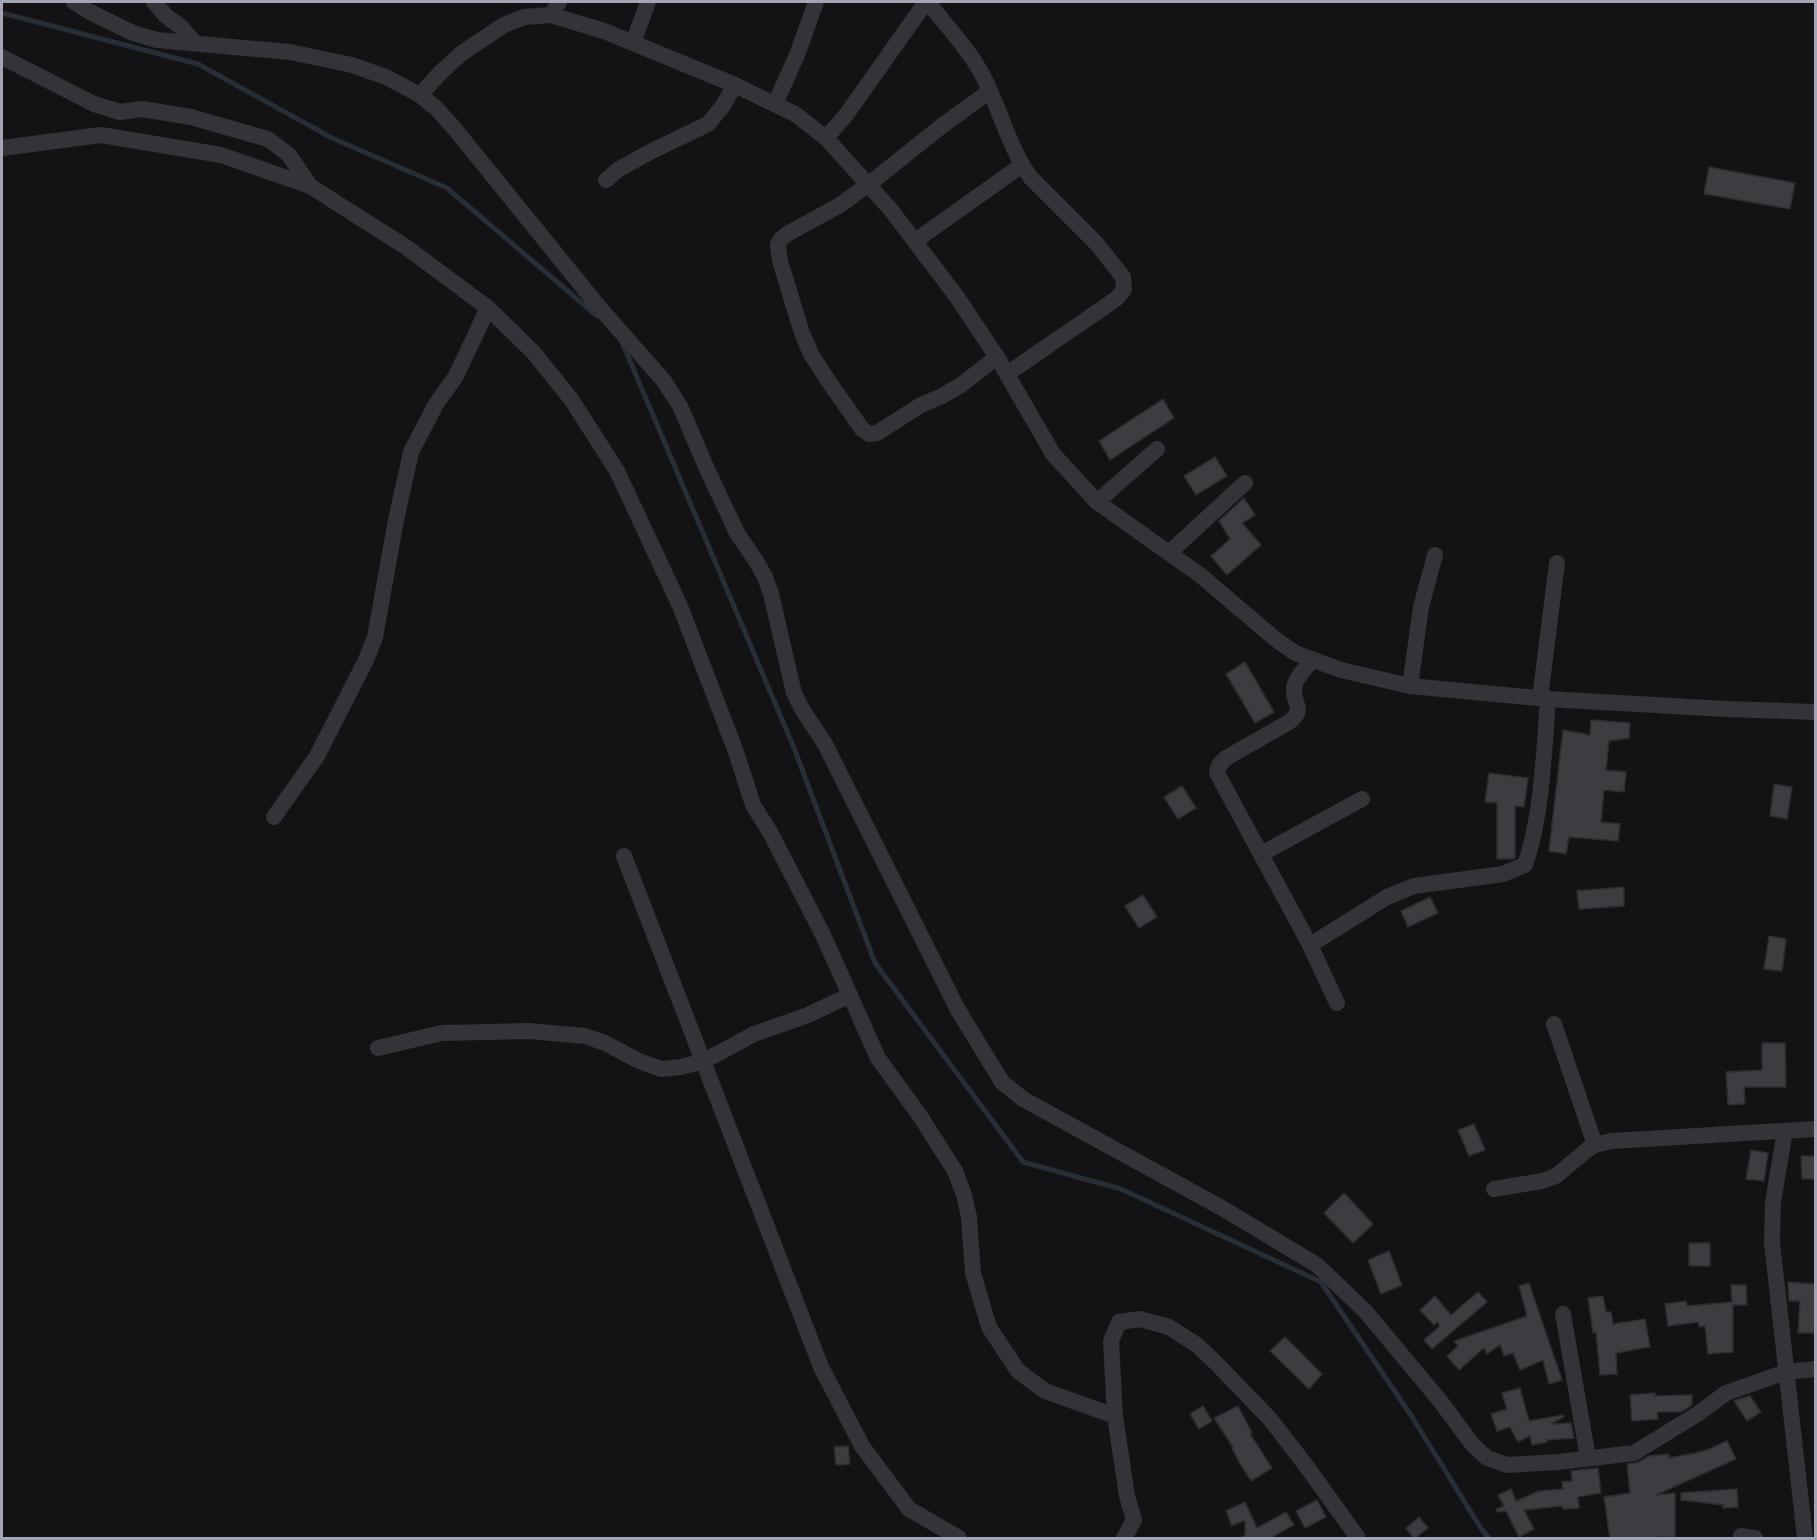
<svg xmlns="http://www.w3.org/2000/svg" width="1817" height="1540" viewBox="0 0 1817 1540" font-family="Inter,sans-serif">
<rect width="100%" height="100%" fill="#131214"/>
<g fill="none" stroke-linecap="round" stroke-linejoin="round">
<g stroke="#282e38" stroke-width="5">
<polyline points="2,13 198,64 332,138 447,188 597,316"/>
<polyline points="622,342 794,748 875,963 1023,1162 1121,1189 1321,1282 1412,1417 1482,1530 1489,1538"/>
</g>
</g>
<g fill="#3c3c41" stroke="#2d2c30" stroke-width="1.5">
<polygon points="1709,167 1795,183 1790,209 1704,194"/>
<polygon points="1163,399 1174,418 1110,460 1099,441"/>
<polygon points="1215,457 1227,476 1196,495 1184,476"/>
<polygon points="1244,498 1255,515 1242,523 1261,545 1227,575 1211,556 1230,539 1219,521"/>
<polygon points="1245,662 1274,712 1255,723 1226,674"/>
<polygon points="1591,720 1630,723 1629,738 1609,741 1606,770 1626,772 1624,792 1604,790 1601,822 1620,824 1618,841 1569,837 1566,854 1549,851 1563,730 1590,735"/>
<polygon points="1489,773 1528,778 1524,807 1515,806 1515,858 1512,859 1497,859 1497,803 1485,802"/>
<polygon points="1774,784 1792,787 1787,819 1770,816"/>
<polygon points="1182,786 1196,808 1178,819 1164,797"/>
<polygon points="1624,887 1624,906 1579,909 1577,891"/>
<polygon points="1143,895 1157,917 1139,928 1125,906"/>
<polygon points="1430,897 1438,913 1408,927 1401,911"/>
<polygon points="1769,936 1786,939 1782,971 1764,969"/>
<polygon points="1762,1043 1785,1043 1786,1087 1744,1087 1745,1104 1728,1105 1726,1072 1762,1070"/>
<polygon points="1474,1124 1485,1150 1469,1156 1458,1130"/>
<polygon points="1751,1150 1768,1153 1764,1181 1746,1179"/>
<polygon points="1801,1156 1815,1156 1815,1179 1802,1179"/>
<polygon points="1344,1193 1373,1224 1353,1243 1324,1213"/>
<rect x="1689" y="1243" width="21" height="23"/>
<polygon points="1389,1251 1402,1285 1381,1294 1368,1260"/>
<polygon points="1788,1282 1815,1284 1815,1333 1798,1333 1800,1301 1789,1301"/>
<polygon points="1529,1283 1562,1380 1549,1384 1543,1360 1520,1370 1513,1353 1504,1356 1500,1345 1487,1354 1484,1348 1459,1370 1447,1356 1458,1346 1454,1341 1527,1316 1519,1286"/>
<polygon points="1731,1285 1746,1285 1747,1305 1733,1305 1733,1352 1708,1354 1705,1326 1699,1327 1698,1322 1668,1326 1665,1304 1686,1301 1687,1306 1732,1302"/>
<polygon points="1478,1292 1487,1302 1432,1349 1424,1340 1440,1326 1437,1322 1434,1325 1420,1310 1435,1296 1451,1315"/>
<polygon points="1603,1296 1606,1312 1611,1312 1613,1324 1645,1319 1650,1347 1616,1353 1617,1374 1600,1375 1596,1332 1593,1333 1588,1298"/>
<polygon points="1285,1337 1322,1374 1309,1389 1270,1351"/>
<polygon points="1520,1388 1529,1421 1563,1415 1564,1417 1551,1424 1571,1423 1574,1438 1546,1440 1547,1442 1532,1445 1530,1436 1518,1442 1510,1427 1497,1431 1491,1414 1507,1409 1502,1393"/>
<polygon points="1655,1393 1655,1396 1692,1395 1692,1405 1681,1412 1657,1412 1658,1419 1632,1421 1630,1395"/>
<polygon points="1750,1396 1761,1412 1747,1421 1734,1401"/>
<polygon points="1203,1406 1212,1421 1199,1429 1190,1414"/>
<polygon points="1238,1406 1252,1433 1250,1434 1272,1468 1251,1481 1239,1462 1232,1448 1233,1447 1214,1418"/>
<polygon points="1727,1441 1736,1459 1656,1495 1675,1493 1675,1537 1610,1539 1604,1497 1630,1493 1627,1464 1639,1462 1649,1456 1669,1454 1669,1458 1695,1453 1707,1450"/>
<polygon points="848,1446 850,1464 836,1465 834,1447"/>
<polygon points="1598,1468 1601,1493 1578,1497 1579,1508 1563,1509 1562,1506 1524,1510 1534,1529 1519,1537 1506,1511 1497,1512 1496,1509 1504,1506 1498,1495 1511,1489 1516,1501 1539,1491 1563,1489 1562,1482 1572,1481 1571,1471"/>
<polygon points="1737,1489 1738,1507 1723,1508 1723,1505 1681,1500 1681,1493"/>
<polygon points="1317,1500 1326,1517 1305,1528 1296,1511"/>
<polygon points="1245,1502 1257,1528 1286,1512 1294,1525 1269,1539 1238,1539 1245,1535 1245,1520 1232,1526 1226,1511"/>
<polygon points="1419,1517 1428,1528 1414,1539 1406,1528"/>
</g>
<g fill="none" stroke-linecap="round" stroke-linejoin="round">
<g stroke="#333339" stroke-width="16">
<polyline points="74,2 90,12 133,33 157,40 290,52 352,65 386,77 420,95 437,109 454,128 599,307 664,381 680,406 707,469 737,533 756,561 765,577 771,594 794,693 802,709 825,744 958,1010 1002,1082 1023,1099 1222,1208 1317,1265 1366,1312 1441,1402 1472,1444 1487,1458 1507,1465 1558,1462 1634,1453 1699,1413 1726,1393 1786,1372 1816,1369"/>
<polyline points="154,2 166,16 181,27 195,43"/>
<path d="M 928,2 C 946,26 969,49 983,76 C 1000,109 1009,147 1030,177 L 1096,243 L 1123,277 L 1124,290 L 1116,299 L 1007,374"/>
<polyline points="551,15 559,2"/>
<polyline points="633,43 648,2"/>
<polyline points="2,57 94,104 120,112 142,109 191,117 268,139 289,155 310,186"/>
<polyline points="990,91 943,125 869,184 840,205 787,234 780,240 778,245 780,261 802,333 811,354 829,382 862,429 869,434 877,433 921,405 942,396 961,385 997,357"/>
<polyline points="420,95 441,72 462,53 504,25 524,17 551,15 604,31 735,85 795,114 826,138 891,210 957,297 997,357 1053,454 1097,502 1200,575 1274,638 1295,653 1341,670 1410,686 1548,699 1726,709 1816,712"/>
<polyline points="775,104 797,55 816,2"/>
<polyline points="826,138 846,115 926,2"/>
<polyline points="2,148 101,135 221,155 310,186 406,247 488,308 533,352 571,399 617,471 680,606 736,752 753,805 770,832 823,935 878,1058 920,1116 955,1171 964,1195 969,1217 973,1273 989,1327 1018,1371 1045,1391 1115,1416"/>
<polyline points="606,180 619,169 652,151 708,124 722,107 735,85"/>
<polyline points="915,241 1022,165"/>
<polyline points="1097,502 1157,449"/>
<polyline points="1169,553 1245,483"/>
<path d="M 1312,660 C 1306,668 1295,678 1294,688 C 1292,705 1307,708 1289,722 L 1226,758 L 1219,765 L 1217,773 L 1310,945 L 1337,1003"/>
<polyline points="1410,686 1421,607 1435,555"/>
<polyline points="1540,698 1557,563"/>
<polyline points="274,817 317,756 366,660 375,637 396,520 411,452 436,404 456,376 488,308"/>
<polyline points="1261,854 1362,799"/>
<polyline points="624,856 821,1367 862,1446 909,1509 959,1538"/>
<path d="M 1310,945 L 1387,897 L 1414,886 L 1503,874 L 1525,865 C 1542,816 1544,751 1548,699"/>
<polyline points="1554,1024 1595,1145"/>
<polyline points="378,1048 442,1033 529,1031 585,1036 605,1043 639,1061 661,1069 681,1067 704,1061 754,1034 808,1015 850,995"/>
<polyline points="1785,1131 1773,1202 1772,1243 1805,1538"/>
<polyline points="1494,1189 1542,1181 1556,1176 1588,1149 1595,1145 1611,1141 1816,1129"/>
<polyline points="1563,1314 1588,1458"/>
<polyline points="1741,1536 1755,1538"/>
<polyline points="1124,1538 1134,1520 1127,1496 1115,1416 1111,1341 1119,1322 1140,1319 1169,1327 1197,1345 1215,1362 1270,1419 1307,1467 1358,1538"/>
</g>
</g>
<rect width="1817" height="1540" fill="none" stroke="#a3a5b5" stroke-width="6"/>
</svg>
